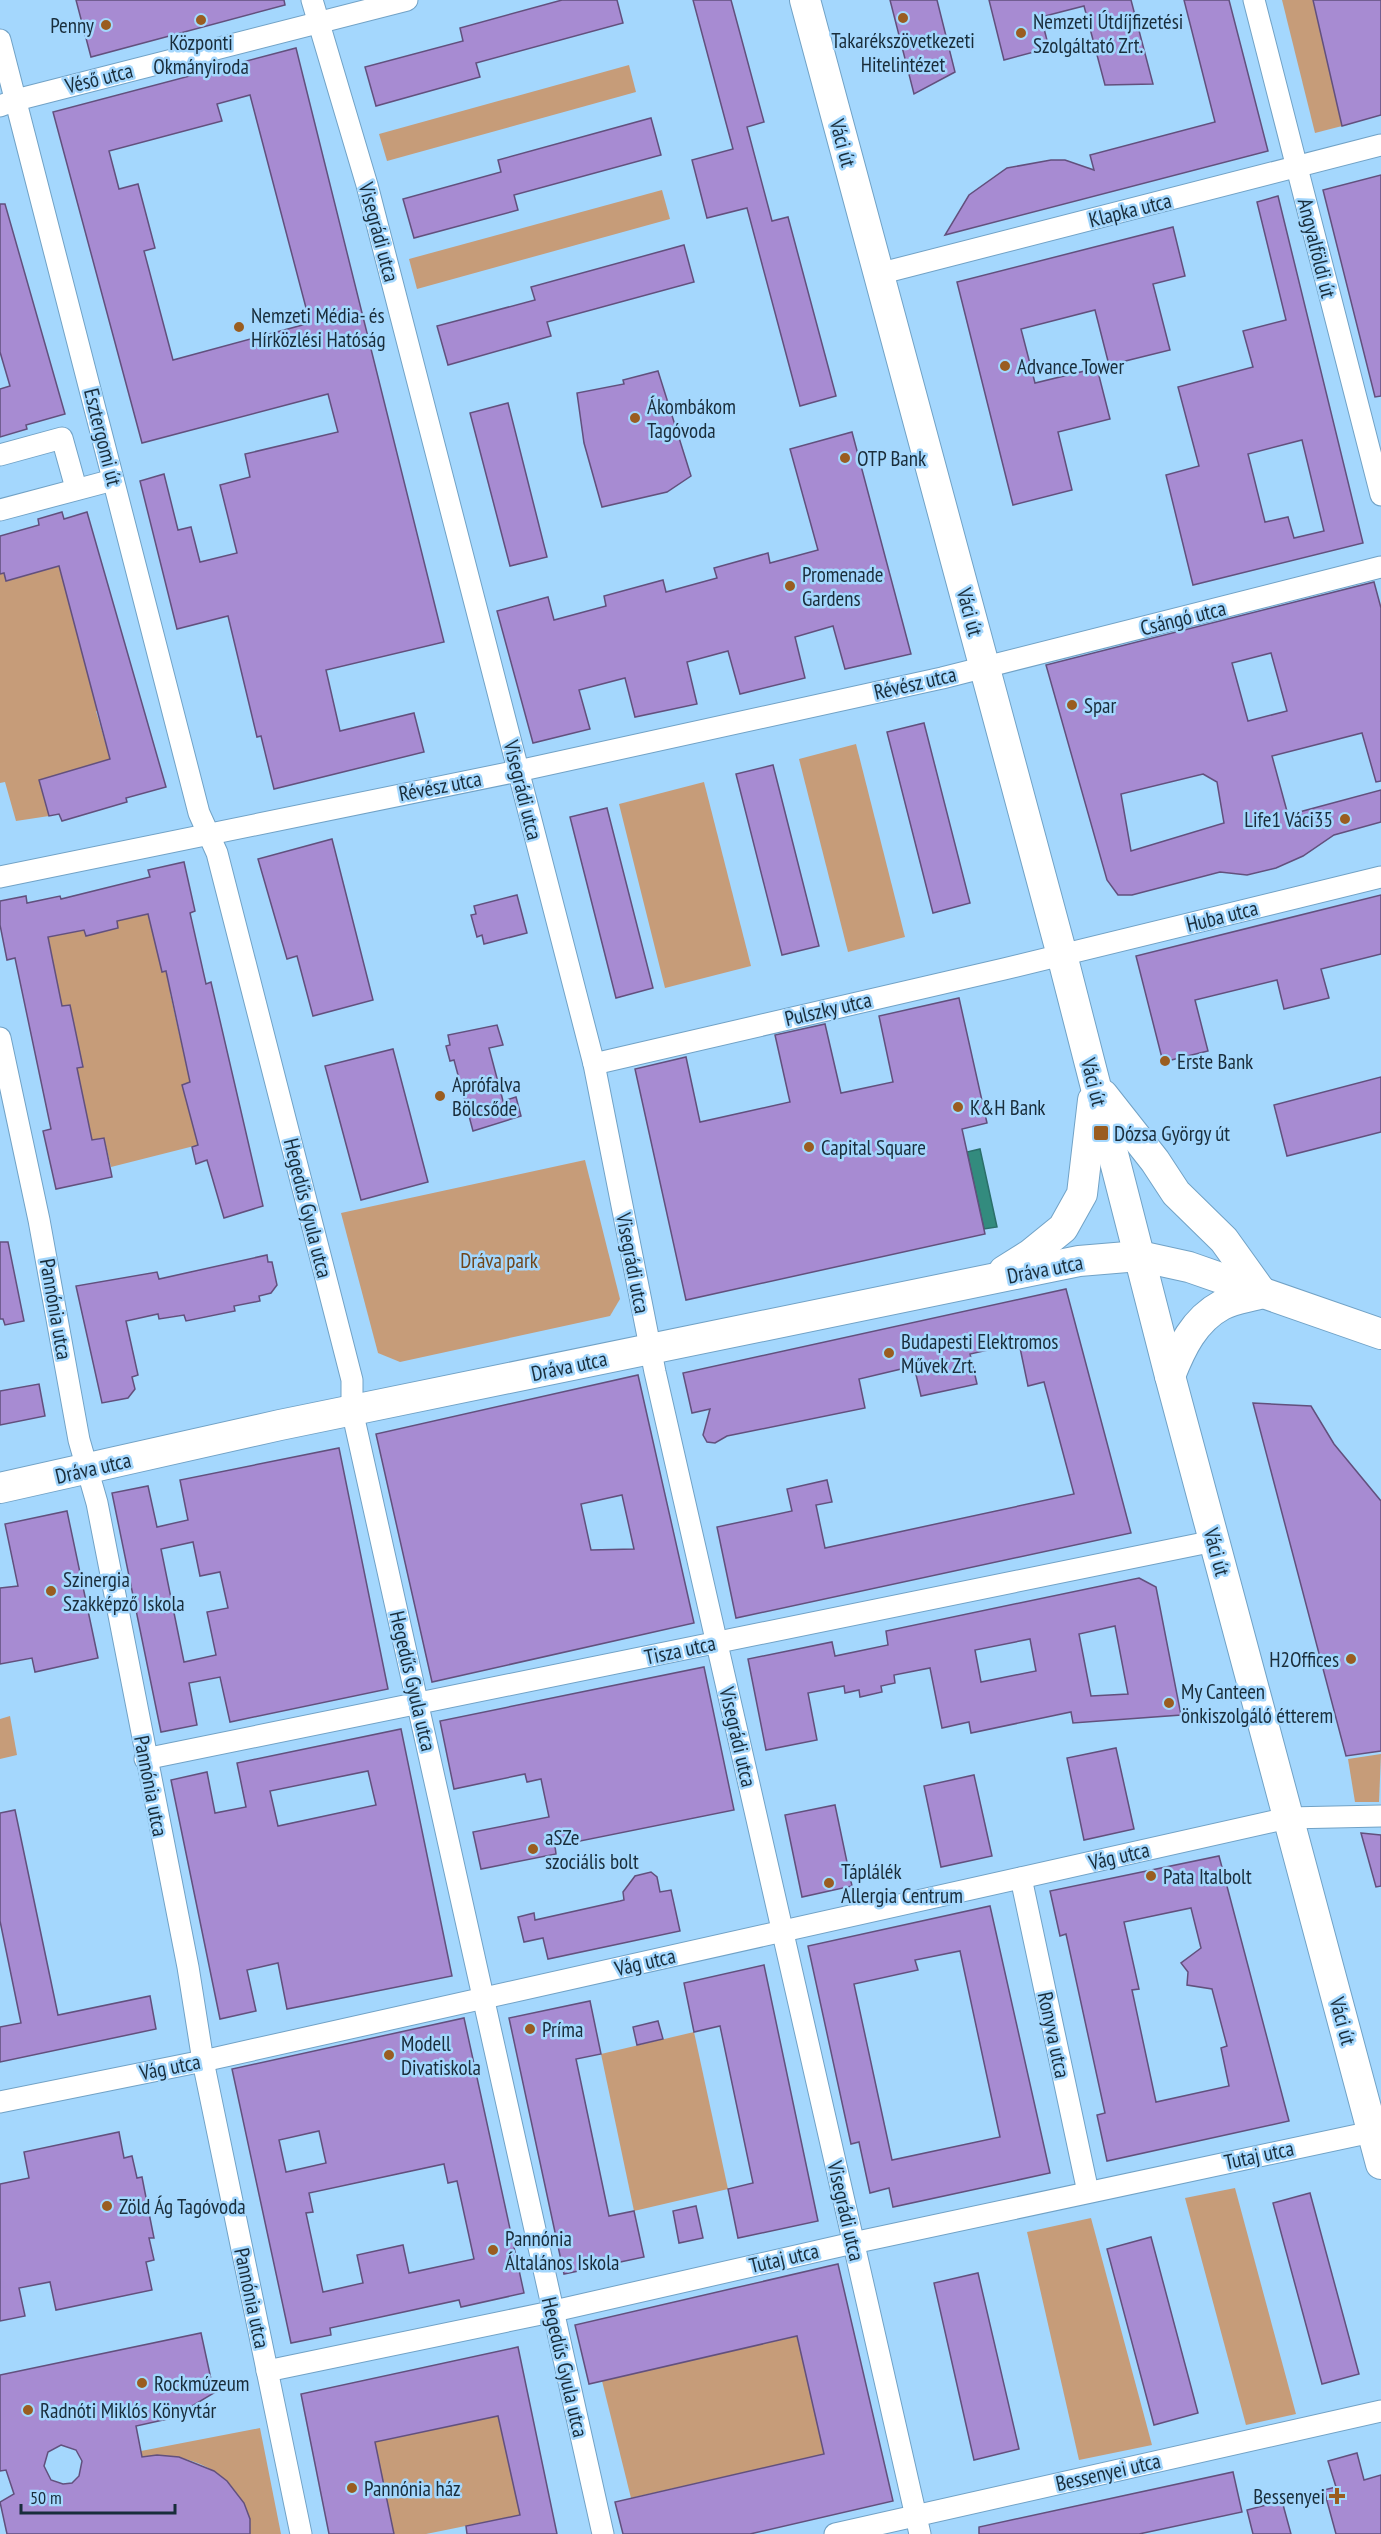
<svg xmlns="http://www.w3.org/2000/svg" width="1381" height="2534" viewBox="0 0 1381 2534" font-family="'PT Sans Narrow',sans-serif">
<rect width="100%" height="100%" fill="#a4d7fd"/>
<g fill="#c69c79">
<polygon points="1282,0 1313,0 1342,126 1315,133"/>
<polygon points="629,65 636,92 387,161 379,134"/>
<polygon points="662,190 670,219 417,289 409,259"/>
<polygon points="68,555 92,666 86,668 94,698 103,709 96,711 106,745 117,757 39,780 49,816 16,821 5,782 0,783 0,574 4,573 7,581 48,569"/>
<polygon points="856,744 905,937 848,952 799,759"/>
<polygon points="704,782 751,966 665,988 619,804"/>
<polygon points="154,913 162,971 201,962 206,984 170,993 190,1082 182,1085 198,1145 111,1167 104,1138 92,1140 77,1068 83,1066 70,1005 62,1006 48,937 84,930 86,936 118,928 117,921"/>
<polygon points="585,1160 620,1299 610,1316 400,1362 378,1353 341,1213"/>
<polygon points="10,1716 17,1755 0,1759 0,1719"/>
<polygon points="1381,1754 1379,1802 1355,1802 1348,1759"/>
<polygon points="694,2032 728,2189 634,2211 601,2054"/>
<polygon points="1235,2188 1296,2414 1246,2425 1185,2198"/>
<polygon points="1091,2218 1152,2445 1079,2460 1027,2232"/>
<polygon points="798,2336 825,2454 631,2498 602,2381"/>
<polygon points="498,2416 520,2515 426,2534 394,2534 375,2442"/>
<path d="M 260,2428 L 281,2534 L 250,2534 C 250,2495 218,2465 180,2458 C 168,2456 154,2457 142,2457 L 141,2451 Z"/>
</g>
<polygon fill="#338b7e" stroke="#2b6f6a" stroke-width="1.5" points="980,1149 997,1227 984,1229 967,1152"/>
<g fill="#a78bd2" stroke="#62507d" stroke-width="1.5" fill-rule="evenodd">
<polygon points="76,0 284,0 285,5 91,57"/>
<polygon points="562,0 617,0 623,23 476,63 480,77 376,106 365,67 463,41 460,28"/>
<polygon points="693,0 731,0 764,122 747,127 772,221 788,217 836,396 800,406 747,208 707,218 692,160 733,149"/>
<polygon points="890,0 937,0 955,72 914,94"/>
<polygon points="989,0 1131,0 1153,84 1105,85 1084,6 1041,17 1049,48 1004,60"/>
<polygon points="1184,0 1229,0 1268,151 945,235 969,195 1007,168 1051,160 1065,160 1094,170 1090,155 1215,122"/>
<polygon points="1313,0 1381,0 1381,115 1342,126"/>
<path d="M 296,48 L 444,642 L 326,670 L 340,731 L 414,713 L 424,752 L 274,789 L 261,736 L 257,737 L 228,616 L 177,629 L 140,481 L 164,474 L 178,530 L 191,527 L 200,562 L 237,553 L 220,485 L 250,477 L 245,454 L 338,432 L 328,394 L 142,443 L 53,112 ZM 250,95 L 310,323 L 173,360 L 144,251 L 155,248 L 138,184 L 119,189 L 109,151 L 222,121 L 217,104 Z"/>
<polygon points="651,118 661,155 514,195 518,210 414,238 403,199 501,172 498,160"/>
<polygon points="1381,175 1381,396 1375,397 1323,190"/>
<path d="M 1278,196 L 1363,543 L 1193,585 L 1166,475 L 1199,466 L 1178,387 L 1253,367 L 1243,331 L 1286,320 L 1257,202 ZM 1302,440 L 1324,531 L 1294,538 L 1288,517 L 1265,522 L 1248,454 Z"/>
<polygon points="0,204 5,204 65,414 26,425 27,429 0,437 0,389 10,386 0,352"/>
<polygon points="1173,227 1185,276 1153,284 1170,350 1109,365 1095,310 1021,329 1035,383 1097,368 1110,419 1058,432 1072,490 1013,505 957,282"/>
<polygon points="684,245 694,282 547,322 551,336 448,365 437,326 535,300 531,287"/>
<polygon points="658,371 691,476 667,492 602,507 584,443 577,393 624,384 623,380"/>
<polygon points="508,403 547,557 510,566 470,413"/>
<polygon points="852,432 911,654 845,669 833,626 795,637 805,678 740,694 728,651 687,662 697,704 635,717 625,678 579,690 590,729 533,743 497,611 548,597 554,620 606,606 604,596 663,580 666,592 717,578 714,568 768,553 770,563 818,550 790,449"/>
<polygon points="62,512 64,519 87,512 166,787 126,798 127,802 62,821 59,814 49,816 39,780 110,759 59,566 6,581 4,573 0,574 0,536 39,525 38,519"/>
<path d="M 1374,582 L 1381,608 L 1381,781 L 1376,782 L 1362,733 L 1272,756 L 1288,815 L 1381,790 L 1381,822 L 1334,835 L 1303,856 L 1276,868 L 1247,875 L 1220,872 L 1132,895 L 1118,895 L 1107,880 L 1046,665 ZM 1271,653 L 1287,711 L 1248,721 L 1232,663 ZM 1203,774 L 1217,782 L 1224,823 L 1131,851 L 1121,794 Z"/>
<polygon points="924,723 970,903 933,913 887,732"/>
<polygon points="773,765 819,946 782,955 736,774"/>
<polygon points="607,808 653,988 616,998 570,817"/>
<polygon points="332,839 373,1000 313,1016 297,956 287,959 258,859"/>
<polygon points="184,862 195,911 190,913 206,984 211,982 263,1206 224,1218 207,1160 196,1164 192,1147 198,1145 182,1085 190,1082 166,971 162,972 148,914 117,921 118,928 86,936 84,930 48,937 62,1006 70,1005 83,1067 77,1068 92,1140 104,1138 112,1177 56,1189 43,1131 51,1129 15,958 7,960 0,925 0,901 26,896 27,903 60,896 61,899 150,877 148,870"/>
<polygon points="517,895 527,933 484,944 482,935 477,937 471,915 476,914 474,906"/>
<polygon points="1381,895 1381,954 1321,969 1329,998 1284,1009 1277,980 1195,1000 1208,1051 1163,1062 1136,956"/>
<polygon points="959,998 987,1123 962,1129 985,1234 686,1300 635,1069 686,1057 700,1122 790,1102 775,1035 825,1024 841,1093 893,1082 879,1016"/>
<polygon points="497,1025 503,1045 489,1048 503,1101 516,1097 521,1116 473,1131 454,1060 450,1061 446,1046 450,1045 448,1035"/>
<polygon points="393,1049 428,1182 361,1200 325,1066"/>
<polygon points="1381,1077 1381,1132 1287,1156 1274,1105"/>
<polygon points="0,1242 8,1242 24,1321 5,1325 3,1319 0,1319"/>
<polygon points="267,1255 268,1262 272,1262 277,1285 271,1293 259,1296 260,1301 234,1306 235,1311 186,1321 184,1315 159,1319 158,1314 126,1321 138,1375 132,1377 135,1389 128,1398 102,1403 76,1286 157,1272 159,1279"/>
<polygon points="1066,1289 1131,1533 736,1618 717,1527 792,1511 787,1489 827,1480 832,1502 816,1505 825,1548 1074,1494 1044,1382 1028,1386 1019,1343 970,1354 977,1384 921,1396 914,1366 859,1379 865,1408 727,1436 715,1443 707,1442 703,1435 710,1409 692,1413 683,1373"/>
<path d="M 638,1375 L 694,1623 L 432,1682 L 376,1434 ZM 622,1495 L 634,1549 L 591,1550 L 581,1504 Z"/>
<polygon points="39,1384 45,1416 0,1425 0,1391"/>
<polygon points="1253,1403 1311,1406 1334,1444 1381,1501 1381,1751 1346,1756"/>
<path d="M 339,1448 L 388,1689 L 230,1722 L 220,1677 L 189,1683 L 197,1725 L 161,1732 L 112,1493 L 148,1486 L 157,1527 L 188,1520 L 180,1480 ZM 193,1542 L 200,1576 L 220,1572 L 228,1608 L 207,1612 L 216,1655 L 184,1662 L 161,1549 Z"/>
<polygon points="67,1511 98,1658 35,1672 32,1658 0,1664 0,1588 18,1586 5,1524"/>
<path d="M 1139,1578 L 1156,1587 L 1181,1715 L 1073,1723 L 1071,1712 L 971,1733 L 969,1722 L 942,1728 L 930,1668 L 894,1675 L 895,1683 L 881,1686 L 882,1692 L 860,1697 L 859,1690 L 845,1693 L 844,1686 L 808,1693 L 817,1740 L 766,1750 L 748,1659 L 832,1642 L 835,1656 L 888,1645 L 886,1631 ZM 1115,1626 L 1128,1694 L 1091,1696 L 1079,1634 ZM 1030,1639 L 1036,1671 L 981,1682 L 975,1650 Z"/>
<polygon points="704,1667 734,1810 555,1846 556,1854 481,1869 473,1832 549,1817 541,1779 527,1782 525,1774 454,1789 440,1721"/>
<path d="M 401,1729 L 452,1976 L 287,2009 L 278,1963 L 247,1970 L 256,2011 L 220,2019 L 171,1780 L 207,1772 L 215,1813 L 246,1807 L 237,1763 ZM 368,1771 L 376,1805 L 278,1826 L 270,1791 Z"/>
<polygon points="1116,1748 1134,1829 1084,1840 1067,1758"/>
<polygon points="974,1775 992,1856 941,1867 924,1786"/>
<polygon points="835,1805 852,1886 802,1897 785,1815"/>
<polygon points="15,1810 58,2015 150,1996 156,2029 0,2062 0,2027 21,2023 0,1921 0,1813"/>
<polygon points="1361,1833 1381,1835 1381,1886 1376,1887"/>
<path d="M 1219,1856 L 1289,2121 L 1107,2161 L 1097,2115 L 1105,2113 L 1066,1934 L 1060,1936 L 1050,1891 ZM 1191,1908 L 1201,1948 L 1181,1963 L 1188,1972 L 1187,1985 L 1212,1989 L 1227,2046 L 1221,2048 L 1229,2086 L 1156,2102 L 1132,1990 L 1139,1989 L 1124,1922 Z"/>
<polygon points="651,1872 657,1877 660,1892 671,1890 680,1931 548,1959 543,1938 524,1942 518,1917 534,1913 535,1920 620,1901 624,1900 623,1892 635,1876"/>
<path d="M 990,1906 L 1050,2173 L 893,2207 L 889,2188 L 870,2193 L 859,2142 L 851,2144 L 808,1946 ZM 960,1951 L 1000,2137 L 892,2160 L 854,1984 L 918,1970 L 915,1960 Z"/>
<polygon points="764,1965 818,2221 738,2238 728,2189 753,2183 720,2026 694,2032 684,1983"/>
<polygon points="590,2001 601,2054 576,2059 609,2216 634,2211 644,2257 564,2274 509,2018"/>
<path d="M 464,2018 L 524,2293 L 461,2307 L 459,2300 L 330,2328 L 331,2335 L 291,2343 L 232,2069 ZM 319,2131 L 326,2163 L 286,2172 L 279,2140 ZM 444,2164 L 448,2183 L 457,2181 L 474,2259 L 409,2273 L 403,2245 L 357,2255 L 363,2283 L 323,2292 L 306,2213 L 313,2212 L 309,2193 Z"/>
<polygon points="658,2021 663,2039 637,2045 633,2027"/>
<polygon points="119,2132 124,2158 132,2156 137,2178 142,2177 150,2218 154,2238 149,2238 154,2260 146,2262 152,2290 56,2310 50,2282 19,2288 25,2316 0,2321 0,2184 29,2178 24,2152"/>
<polygon points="1310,2193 1359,2374 1322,2384 1273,2203"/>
<polygon points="696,2206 703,2238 679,2243 673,2211"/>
<polygon points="1151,2237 1198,2413 1154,2425 1107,2249"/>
<polygon points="838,2264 893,2501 750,2534 623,2534 615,2502 824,2454 797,2336 589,2384 575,2325"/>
<polygon points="978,2273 1019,2449 974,2460 934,2283"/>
<path d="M 201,2333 L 214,2393 L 172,2418 L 136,2426 L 142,2457 L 157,2455 L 179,2457 L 214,2471 L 227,2481 L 244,2503 L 250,2519 L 250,2534 L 7,2534 L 0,2502 L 14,2494 L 6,2470 L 0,2471 L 0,2375 ZM 61,2445 L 76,2450 L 82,2461 L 79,2476 L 72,2483 L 63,2484 L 51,2480 L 44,2466 L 48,2452 Z"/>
<polygon points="518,2347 557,2534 467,2534 466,2526 520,2515 498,2416 375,2442 394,2534 329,2534 301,2394"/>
<polygon points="1357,2453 1364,2480 1381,2475 1381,2534 1336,2534 1324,2490 1336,2487 1328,2461"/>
<polygon points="1233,2472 1242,2512 1139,2534 979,2534 979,2527"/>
<polygon points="1282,2501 1291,2534 1253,2534 1247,2510"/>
</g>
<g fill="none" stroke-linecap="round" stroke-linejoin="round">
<g stroke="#71a2c6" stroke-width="23">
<g id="minor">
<polyline points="312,0 367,185 594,1064 655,1372 920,2534"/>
<polyline points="1254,0 1381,495"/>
<polyline points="0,40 199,813 217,853 352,1380 352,1410 603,2534"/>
<polyline points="0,106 16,100 407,0"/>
<polyline points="878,274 1381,145"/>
<polyline points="0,455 62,438 76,488"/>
<polyline points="0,510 113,480"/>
<polyline points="0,877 518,771 942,678 1381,567"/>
<polyline points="0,1038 39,1220 79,1440 97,1503 188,1967 203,2061 301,2534"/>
<polyline points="594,1064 1004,969 1381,877"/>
<polyline points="145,1759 1214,1541"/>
<polyline points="1021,1878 1088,2192"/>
<polyline points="0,2102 203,2061 1288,1818 1381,1816"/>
<polyline points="267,2371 541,2314 853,2243 1381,2130"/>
<polyline points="835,2534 1381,2411"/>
</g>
</g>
<g stroke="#71a2c6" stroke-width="32">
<g id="secondary">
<polyline points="805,0 1062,955 1170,1376 1381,2164"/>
<polyline points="1103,1095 1155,1161 1176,1193 1224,1240 1262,1293"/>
<polyline points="1004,1271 1031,1254 1063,1228 1082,1194 1093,1100"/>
<path d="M 1170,1376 C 1181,1348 1194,1320 1222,1305 C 1233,1299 1250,1297 1262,1293"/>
<polyline points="0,1488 280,1425 1079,1261 1139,1256 1189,1267 1381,1334"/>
</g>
</g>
<use href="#minor" stroke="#fff" stroke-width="21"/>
<use href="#secondary" stroke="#fff" stroke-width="30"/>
</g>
<g fill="#9a5d20" stroke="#a4d7fd" stroke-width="2">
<circle cx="903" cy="18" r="6"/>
<circle cx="201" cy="20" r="6"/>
<circle cx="106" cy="25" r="6"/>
<circle cx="1021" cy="33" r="6"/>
<circle cx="239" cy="327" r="6"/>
<circle cx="1005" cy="366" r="6"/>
<circle cx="635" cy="418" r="6"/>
<circle cx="845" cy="458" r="6"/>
<circle cx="790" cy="586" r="6"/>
<circle cx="1072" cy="705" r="6"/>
<circle cx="1345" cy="819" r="6"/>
<circle cx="1165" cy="1061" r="6"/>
<circle cx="440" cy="1096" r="6"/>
<circle cx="958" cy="1107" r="6"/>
<rect x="1093" y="1125" width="16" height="16" rx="3"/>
<circle cx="809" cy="1147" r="6"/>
<circle cx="889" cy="1353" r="6"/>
<circle cx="51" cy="1591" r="6"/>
<circle cx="1351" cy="1659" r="6"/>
<circle cx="1169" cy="1703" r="6"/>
<circle cx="533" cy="1849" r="6"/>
<circle cx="1151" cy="1876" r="6"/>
<circle cx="829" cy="1883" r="6"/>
<circle cx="530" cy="2029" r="6"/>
<circle cx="389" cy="2055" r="6"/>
<circle cx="107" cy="2206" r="6"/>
<circle cx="493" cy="2250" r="6"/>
<circle cx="142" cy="2383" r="6"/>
<circle cx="28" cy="2410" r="6"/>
<circle cx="352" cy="2488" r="6"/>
<path d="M1334 2487h6v6h6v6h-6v6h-6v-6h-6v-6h6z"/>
</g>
<g text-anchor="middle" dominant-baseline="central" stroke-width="5" stroke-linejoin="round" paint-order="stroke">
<g font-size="21" fill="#192d3b" stroke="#a4d7fd" text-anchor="start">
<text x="1033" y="21">Nemzeti Útdíjfizetési<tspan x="1033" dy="24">Szolgáltató Zrt.</tspan></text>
<text x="94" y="25" text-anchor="end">Penny</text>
<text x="903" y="40" text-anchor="middle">Takarékszövetkezeti<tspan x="903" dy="24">Hitelintézet</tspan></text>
<text x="201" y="42" text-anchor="middle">Központi<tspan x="201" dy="24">Okmányiroda</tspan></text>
<text x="251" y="315">Nemzeti Média- és<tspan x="251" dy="24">Hírközlési Hatóság</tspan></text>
<text x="1017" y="366">Advance Tower</text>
<text x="647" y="406">Ákombákom<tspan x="647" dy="24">Tagóvoda</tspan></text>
<text x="857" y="458">OTP Bank</text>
<text x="802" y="574">Promenade<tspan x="802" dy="24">Gardens</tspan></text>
<text x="1084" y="705">Spar</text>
<text x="1333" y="819" text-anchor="end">Life1 Váci35</text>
<text x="1177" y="1061">Erste Bank</text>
<text x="452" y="1084">Aprófalva<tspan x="452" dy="24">Bölcsőde</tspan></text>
<text x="970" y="1107">K&amp;H Bank</text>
<text x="1114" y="1133">Dózsa György út</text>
<text x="821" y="1147">Capital Square</text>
<text x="901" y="1341">Budapesti Elektromos<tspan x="901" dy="24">Művek Zrt.</tspan></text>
<text x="63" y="1579">Szinergia<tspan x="63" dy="24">Szakképző Iskola</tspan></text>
<text x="1339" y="1659" text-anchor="end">H2Offices</text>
<text x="1181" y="1691">My Canteen<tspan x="1181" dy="24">önkiszolgáló étterem</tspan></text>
<text x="545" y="1837">aSZe<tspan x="545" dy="24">szociális bolt</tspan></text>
<text x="841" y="1871">Táplálék<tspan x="841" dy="24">Allergia Centrum</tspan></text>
<text x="1163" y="1876">Pata Italbolt</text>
<text x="542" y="2029">Príma</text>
<text x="401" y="2043">Modell<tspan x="401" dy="24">Divatiskola</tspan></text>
<text x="119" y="2206">Zöld Ág Tagóvoda</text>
<text x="505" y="2238">Pannónia<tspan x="505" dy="24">Általános Iskola</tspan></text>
<text x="154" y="2383">Rockmúzeum</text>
<text x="40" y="2410">Radnóti Miklós Könyvtár</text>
<text x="364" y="2488">Pannónia ház</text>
<text x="1325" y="2496" text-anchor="end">Bessenyei</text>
</g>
<g font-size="21" fill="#192d3b" stroke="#a4d7fd">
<text transform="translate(99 78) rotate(-14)">Véső utca</text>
<text transform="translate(843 143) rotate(75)">Váci út</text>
<text transform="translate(1130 210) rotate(-14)">Klapka utca</text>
<text transform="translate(379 232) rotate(75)">Visegrádi utca</text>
<text transform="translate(1317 248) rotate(76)">Angyalföldi út</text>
<text transform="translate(103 437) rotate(76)">Esztergomi út</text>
<text transform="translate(970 612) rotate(75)">Váci út</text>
<text transform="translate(1183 618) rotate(-14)">Csángó utca</text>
<text transform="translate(915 683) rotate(-13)">Révész utca</text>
<text transform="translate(440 786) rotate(-11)">Révész utca</text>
<text transform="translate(523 790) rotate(76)">Visegrádi utca</text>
<text transform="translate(1222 916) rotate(-14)">Huba utca</text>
<text transform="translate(828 1009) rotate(-13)">Pulszky utca</text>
<text transform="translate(1094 1082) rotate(76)">Váci út</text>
<text transform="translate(308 1208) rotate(76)">Hegedűs Gyula utca</text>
<text transform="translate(633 1263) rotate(79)">Visegrádi utca</text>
<text transform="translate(1045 1269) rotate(-11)">Dráva utca</text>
<text transform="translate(56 1309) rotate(80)">Pannónia utca</text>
<text transform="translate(569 1366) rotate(-12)">Dráva utca</text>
<text transform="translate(93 1468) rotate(-13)">Dráva utca</text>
<text transform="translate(1217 1552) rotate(75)">Váci út</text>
<text transform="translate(680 1650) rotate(-12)">Tisza utca</text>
<text transform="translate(413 1681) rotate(77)">Hegedűs Gyula utca</text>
<text transform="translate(738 1737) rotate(77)">Visegrádi utca</text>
<text transform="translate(151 1786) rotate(79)">Pannónia utca</text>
<text transform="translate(1119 1856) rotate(-13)">Vág utca</text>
<text transform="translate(645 1962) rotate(-13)">Vág utca</text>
<text transform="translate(1343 2021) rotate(75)">Váci út</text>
<text transform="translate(1054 2035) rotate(78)">Ronyva utca</text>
<text transform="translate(170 2067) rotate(-11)">Vág utca</text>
<text transform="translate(1259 2155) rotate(-12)">Tutaj utca</text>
<text transform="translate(846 2211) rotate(77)">Visegrádi utca</text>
<text transform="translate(784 2258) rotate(-13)">Tutaj utca</text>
<text transform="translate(252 2298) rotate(78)">Pannónia utca</text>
<text transform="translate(565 2367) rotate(77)">Hegedűs Gyula utca</text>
<text transform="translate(1108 2472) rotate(-13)">Bessenyei utca</text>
</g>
<g font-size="21" fill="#70451a" stroke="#a4d7fd">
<text x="499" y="1260">Dráva park</text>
</g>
</g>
<path d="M21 2504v9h154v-9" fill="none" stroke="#192d3b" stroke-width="3"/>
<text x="30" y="2504" font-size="18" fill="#192d3b" stroke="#a4d7fd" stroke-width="4.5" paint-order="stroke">50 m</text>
</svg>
